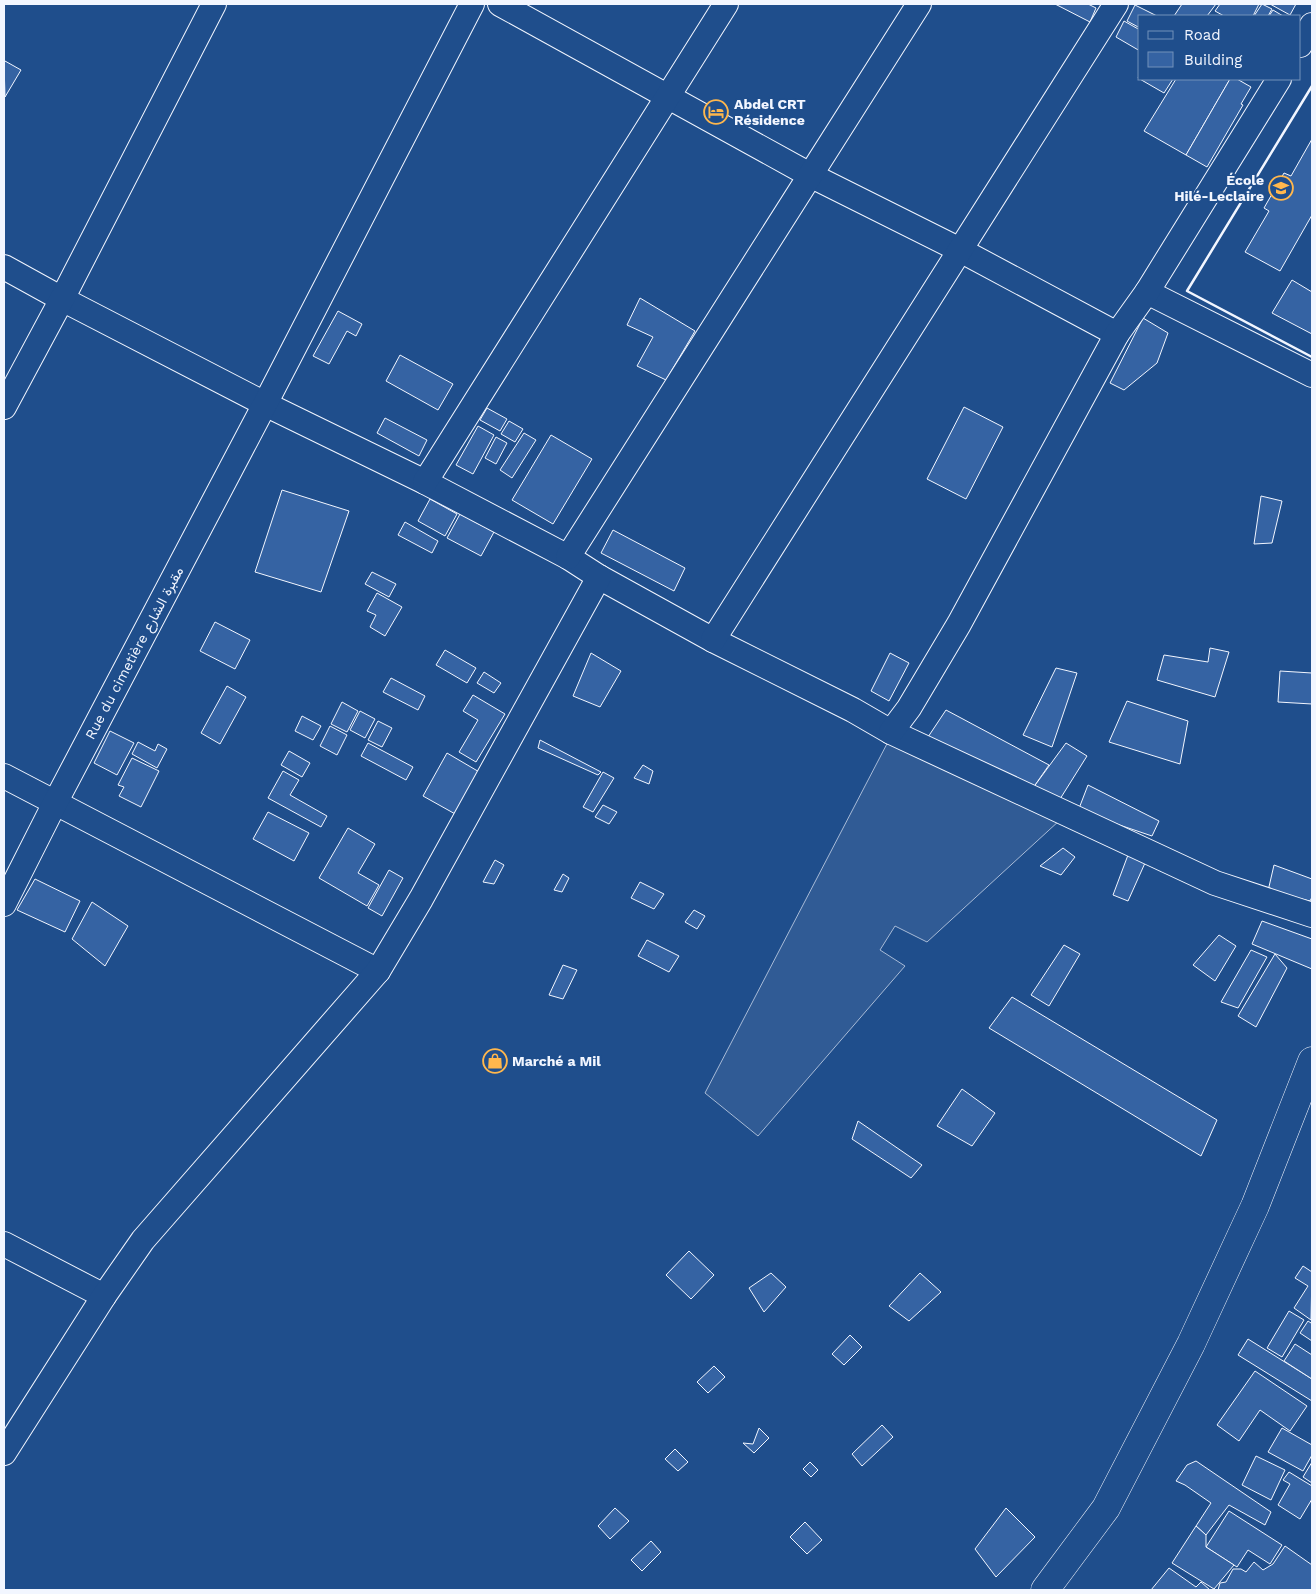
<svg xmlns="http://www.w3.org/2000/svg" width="1316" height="1594" viewBox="0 0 1316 1594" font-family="'Work Sans',Vazirmatn,sans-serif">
<rect width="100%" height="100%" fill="#1f4e8c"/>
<polygon fill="#305b95" stroke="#a8bbd7" points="890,738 1060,820 927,942 895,926 880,950 905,966 758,1136 705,1093"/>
<g fill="#3563a3" stroke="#f2f6ff">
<polygon points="1055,4 1088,4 1096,8 1090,22"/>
<polygon points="1182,4 1216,4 1207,16 1174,16"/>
<polygon points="1220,4 1259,4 1253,16 1224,16 1215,11"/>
<polygon points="1262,4 1272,9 1268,16 1254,16"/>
<polygon points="1270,4 1296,4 1290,15"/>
<polygon points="1135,5 1157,16 1140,16 1140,28 1127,21"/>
<polygon points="1273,10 1283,16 1269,16"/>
<polygon points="1124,21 1140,30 1140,51 1116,37"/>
<polygon points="5,61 21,70 5,97 4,63"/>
<polygon points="1140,75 1140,79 1173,79 1164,93 1138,78"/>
<polygon points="1176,79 1230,79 1186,155 1144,131"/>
<polygon points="1230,79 1237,79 1251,87 1241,104 1243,105 1207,167 1186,155"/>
<polygon points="1312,139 1312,215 1280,271 1245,252 1269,211 1264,208 1284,173 1291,176"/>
<polygon points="1292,280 1312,292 1312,334 1272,313"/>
<polygon points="640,298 695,331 666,380 637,366 653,337 627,325"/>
<polygon points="338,311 362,324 356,336 347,331 329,364 313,356"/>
<polygon points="1143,318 1168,333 1157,363 1124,390 1110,383"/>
<polygon points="400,355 453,384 438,410 386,381"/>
<polygon points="964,407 1003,427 966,499 927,479"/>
<polygon points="487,408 507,419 500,431 480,420"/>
<polygon points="385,418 427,440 419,456 377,433"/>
<polygon points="509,421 523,429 515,442 501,434"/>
<polygon points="478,426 494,435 473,474 456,465"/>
<polygon points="524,433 536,440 512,478 500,470"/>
<polygon points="551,435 592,459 553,524 512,500"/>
<polygon points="496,437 507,443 496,464 485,458"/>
<polygon points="282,490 349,511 321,592 255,572"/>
<polygon points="1261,496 1282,501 1272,543 1254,544"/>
<polygon points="430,499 457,514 445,536 418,521"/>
<polygon points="460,514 494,532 481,556 447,538"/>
<polygon points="405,522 438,541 432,553 398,535"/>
<polygon points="613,530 685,568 674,591 601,553"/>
<polygon points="372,572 396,584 389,597 365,584"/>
<polygon points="377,593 402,607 385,636 370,627 376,615 367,611"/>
<polygon points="215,622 250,640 235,669 200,651"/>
<polygon points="1210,648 1229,652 1215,697 1157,680 1164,655 1208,662"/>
<polygon points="445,650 476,668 467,683 436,665"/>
<polygon points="591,653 621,671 600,707 573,696"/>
<polygon points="890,653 909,663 889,701 871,691"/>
<polygon points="1056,668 1077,673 1052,747 1023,735"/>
<polygon points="1280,671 1312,673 1312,704 1278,702"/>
<polygon points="484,672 501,683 494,693 477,683"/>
<polygon points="391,678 425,696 418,710 383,692"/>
<polygon points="227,686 246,697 220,744 201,733"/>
<polygon points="473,695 505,714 476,762 459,752 478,720 463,711"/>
<polygon points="1127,701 1188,721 1180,764 1109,742"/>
<polygon points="342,702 358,711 347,732 331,724"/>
<polygon points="946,710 1049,765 1033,788 926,740"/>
<polygon points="360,711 375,719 365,738 350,730"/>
<polygon points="302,716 321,726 313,740 295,731"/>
<polygon points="378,721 392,728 382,747 368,740"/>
<polygon points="330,726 347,735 337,755 320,746"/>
<polygon points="110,731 134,743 117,775 94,763"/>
<polygon points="540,740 601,772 598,775 538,748"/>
<polygon points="138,742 155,751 158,744 167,749 157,768 132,754"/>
<polygon points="368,743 413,767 406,780 361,756"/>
<polygon points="1066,743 1087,756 1055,807 1033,788"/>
<polygon points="289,751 310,763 302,777 281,765"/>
<polygon points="447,753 481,773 457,815 423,796"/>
<polygon points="132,758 159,771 141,807 119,796 124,787 118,785"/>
<polygon points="643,765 653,771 649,784 634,778"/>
<polygon points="283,771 299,780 290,795 327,816 321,827 268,798"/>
<polygon points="603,772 614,778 593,812 583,807"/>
<polygon points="1088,785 1159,821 1152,836 1078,811"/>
<polygon points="603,805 617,812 609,824 595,817"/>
<polygon points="268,812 309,833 294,861 253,839"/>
<polygon points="348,828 375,844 358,873 379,885 367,906 319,878"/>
<polygon points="1063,848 1075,857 1061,875 1040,866"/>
<polygon points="1128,855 1145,863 1128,901 1113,895"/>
<polygon points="495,860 504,865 494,884 483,882"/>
<polygon points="1274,865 1312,879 1312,897 1310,901 1268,891"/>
<polygon points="389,870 403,878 382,916 368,908"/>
<polygon points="563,874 569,878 562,892 554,890"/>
<polygon points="35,879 80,901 65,932 17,910"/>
<polygon points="640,882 664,894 654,909 631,898"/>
<polygon points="92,902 128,926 105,966 72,939"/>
<polygon points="694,910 705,916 697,929 685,922"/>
<polygon points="1262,921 1312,939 1312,969 1252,944"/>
<polygon points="1219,935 1236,946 1215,981 1193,965"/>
<polygon points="647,940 679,956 669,972 638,956"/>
<polygon points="1064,945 1080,954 1049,1006 1031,995"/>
<polygon points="1251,950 1267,957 1238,1008 1221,1002"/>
<polygon points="1275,954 1287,968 1256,1027 1238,1016"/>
<polygon points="563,965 577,970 563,999 549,995"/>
<polygon points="1012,997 1217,1120 1201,1156 989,1028"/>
<polygon points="962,1089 995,1113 972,1146 937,1126"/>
<polygon points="858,1121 922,1165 911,1178 852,1139"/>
<polygon points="689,1251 714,1275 691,1299 666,1275"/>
<polygon points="1303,1266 1312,1272 1311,1320 1294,1308 1308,1286 1295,1278"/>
<polygon points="771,1273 786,1287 764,1312 749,1288"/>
<polygon points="920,1273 941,1292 909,1321 889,1306"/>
<polygon points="1289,1311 1304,1320 1282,1357 1267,1348"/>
<polygon points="1308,1321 1311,1323 1312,1321 1312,1341 1300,1333"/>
<polygon points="850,1335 862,1347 844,1365 832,1354"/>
<polygon points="1248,1339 1312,1379 1312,1401 1238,1355"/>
<polygon points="1295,1344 1312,1355 1312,1379 1284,1361"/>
<polygon points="714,1366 725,1377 708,1393 697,1382"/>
<polygon points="1255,1371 1307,1406 1290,1431 1260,1410 1239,1441 1217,1425"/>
<polygon points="882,1425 893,1437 862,1466 852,1454"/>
<polygon points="759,1428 769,1438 754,1453 743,1443 753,1444"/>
<polygon points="1282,1428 1312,1445 1312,1455 1303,1471 1268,1452"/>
<polygon points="675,1449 688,1462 678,1471 665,1459"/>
<polygon points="1256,1456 1285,1470 1271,1500 1242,1485"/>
<polygon points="1196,1461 1271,1512 1265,1525 1229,1505 1206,1535 1196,1526 1211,1503 1185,1485 1176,1481 1187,1465"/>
<polygon points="810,1462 818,1470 811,1477 803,1469"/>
<polygon points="1312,1462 1312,1483 1303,1477"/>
<polygon points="1289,1472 1312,1486 1312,1499 1300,1519 1278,1505 1290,1484 1283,1480"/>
<polygon points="615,1508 629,1521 610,1539 598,1526"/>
<polygon points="1006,1508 1035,1537 996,1577 975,1549"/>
<polygon points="1229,1511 1282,1545 1270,1564 1248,1550 1237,1567 1206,1547"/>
<polygon points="805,1522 822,1540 807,1554 790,1537"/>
<polygon points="1196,1526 1206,1535 1206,1547 1234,1565 1214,1589 1172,1563"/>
<polygon points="651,1541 661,1552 642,1571 631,1560"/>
<polygon points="1285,1546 1312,1565 1312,1590 1218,1590 1220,1583 1226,1582 1233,1569 1241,1569 1246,1572 1254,1562 1263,1570 1273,1564"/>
<polygon points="1169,1568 1196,1587 1201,1582 1210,1590 1151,1590"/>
</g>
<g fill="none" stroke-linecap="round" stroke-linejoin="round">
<g stroke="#f2f6ff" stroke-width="26">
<g id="street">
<polyline points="500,4 810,175 960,250 1117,334"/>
<polyline points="1300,45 1312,25"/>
<polyline points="4,267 62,299 265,404 425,482 568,557 599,577 713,640 853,710 891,732 1215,883 1312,915"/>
<polyline points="1147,292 1312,375"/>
<polyline points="4,407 62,299 214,4"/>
<polyline points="425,482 726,4"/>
<polyline points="568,557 919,4"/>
<polyline points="713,640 1116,4"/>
<polyline points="891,732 909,708 959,624 1117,334 1147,292 1279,79"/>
<polyline points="4,776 378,971"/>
<polyline points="4,904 55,803 265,404 472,4"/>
<polyline points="4,1244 104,1296"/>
<polyline points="4,1453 104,1296 143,1240 378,971 421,899 599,577"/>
</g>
</g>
<g stroke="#f2f6ff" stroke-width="29">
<polyline id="secondary" points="1045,1590 1106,1508 1191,1344 1255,1206 1312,1061"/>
</g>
<use href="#street" stroke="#1f4e8c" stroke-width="24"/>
<use href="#secondary" stroke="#1f4e8c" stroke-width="28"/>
<polyline stroke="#f2f6ff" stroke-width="2.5" points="1312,86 1187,291 1312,357"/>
</g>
<defs>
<g id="hotel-ring" transform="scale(1.25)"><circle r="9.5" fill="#1f4e8c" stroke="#ffb74d" stroke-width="1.5"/><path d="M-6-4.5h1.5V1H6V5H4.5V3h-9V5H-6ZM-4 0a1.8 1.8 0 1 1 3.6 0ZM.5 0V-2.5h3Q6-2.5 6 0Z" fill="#ffb74d"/></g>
<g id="school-ring" transform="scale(1.25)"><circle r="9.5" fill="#1f4e8c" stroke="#ffb74d" stroke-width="1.5"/><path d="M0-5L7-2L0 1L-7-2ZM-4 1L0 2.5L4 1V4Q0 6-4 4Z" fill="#ffb74d"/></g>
<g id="shop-ring" transform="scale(1.25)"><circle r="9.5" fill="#1f4e8c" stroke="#ffb74d" stroke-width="1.5"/><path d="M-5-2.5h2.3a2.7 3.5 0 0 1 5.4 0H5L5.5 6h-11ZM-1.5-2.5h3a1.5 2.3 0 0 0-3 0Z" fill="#ffb74d"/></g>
</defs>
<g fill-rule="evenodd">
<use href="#hotel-ring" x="716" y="112"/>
<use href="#school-ring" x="1281" y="188"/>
<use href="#shop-ring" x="495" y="1061"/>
</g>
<g text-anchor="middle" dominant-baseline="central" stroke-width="4" stroke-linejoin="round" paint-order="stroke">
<g font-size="14" font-weight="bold" fill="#f2f6ff" stroke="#1f4e8c" text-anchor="start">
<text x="734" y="104">Abdel CRT<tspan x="734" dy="16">Résidence</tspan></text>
<text x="1264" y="180" text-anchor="end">École<tspan x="1264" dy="16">Hilé-Leclaire</tspan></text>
<text x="512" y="1061">Marché a Mil</text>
</g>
<g font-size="14" fill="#f2f6ff" stroke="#1f4e8c">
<text transform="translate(134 653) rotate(-62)">Rue du cimetière مقبرة الشارع</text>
</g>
</g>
<rect width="1316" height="1594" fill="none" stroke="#f2f6ff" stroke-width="10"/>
<rect x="1138" y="15" width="162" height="65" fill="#1f4e8c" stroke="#7391ba"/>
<rect x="1148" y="31" width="25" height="8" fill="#1f4e8c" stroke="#7391ba"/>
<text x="1184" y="40" font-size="15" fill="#f2f6ff">Road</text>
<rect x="1148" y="52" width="25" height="15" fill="#3563a3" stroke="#7391ba"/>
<text x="1184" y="65" font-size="15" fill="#f2f6ff">Building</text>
</svg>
